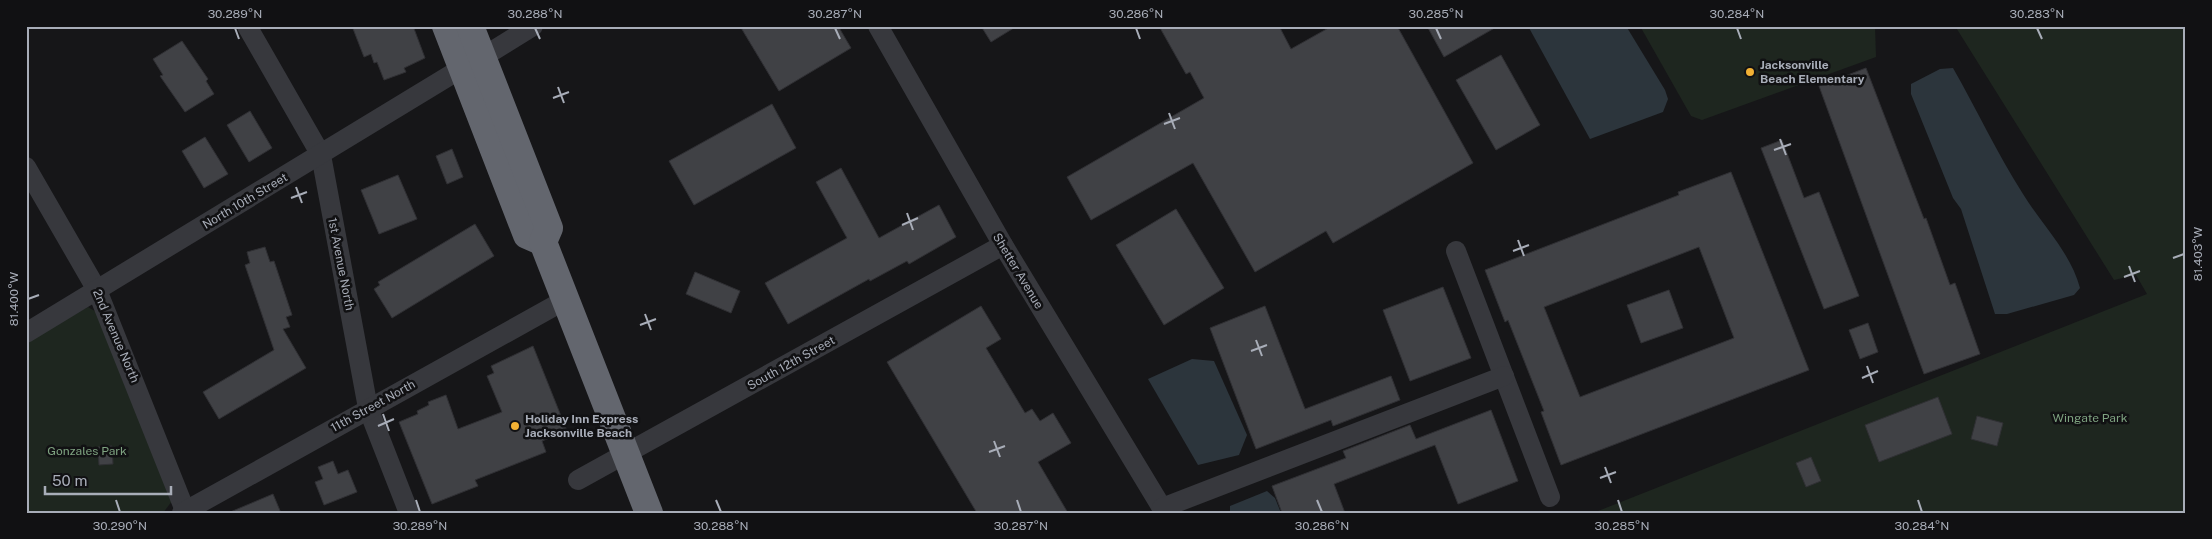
<svg xmlns="http://www.w3.org/2000/svg" width="2212" height="539" viewBox="0 0 2212 539" font-family="'Public Sans',sans-serif">
<rect width="100%" height="100%" fill="#161618"/>
<g fill="#1e261f">
<polygon points="1640,26 1875,26 1876,57 1702,120 1691,116"/>
<polygon points="1955,26 2186,26 2186,513 1593,513 2147,294 2136,275 2114,280"/>
<polygon points="88,307 98,313 172,501 163,513 26,513 26,342"/>
</g>
<g fill="#2c353c">
<polygon points="1528,26 1626,26 1665,90 1668,99 1663,112 1590,139"/>
<path d="M 1953,68 C 1977,110 1997,153 2023,194 C 2042,225 2071,253 2080,288 L 2074,295 L 2007,314 L 1995,314 L 1961,209 L 1953,198 L 1911,94 L 1911,84 L 1940,69 Z"/>
<polygon points="1192,359 1214,361 1247,435 1239,455 1198,465 1148,379"/>
<polygon points="1267,491 1275,498 1281,513 1230,513 1230,506"/>
</g>
<g fill="#404145" stroke="#303034" fill-rule="evenodd">
<polygon points="352,26 413,26 425,58 404,68 406,72 384,80 377,62 374,63 371,54 364,57"/>
<polygon points="740,26 838,26 851,48 779,91"/>
<polygon points="981,26 1017,26 991,42"/>
<polygon points="1159,26 1279,26 1291,49 1332,26 1397,26 1473,163 1333,243 1326,231 1255,272 1193,163 1091,220 1067,177 1204,98 1190,72 1186,74"/>
<polygon points="1427,26 1498,26 1444,57"/>
<polygon points="182,41 208,79 206,81 214,94 185,112 160,76 163,75 153,59"/>
<polygon points="1501,55 1540,125 1496,150 1456,80"/>
<polygon points="1866,68 1924,219 1926,218 1950,285 1955,283 1980,354 1924,374 1819,86"/>
<polygon points="772,104 796,148 694,205 669,161"/>
<polygon points="250,111 272,148 249,162 227,125"/>
<polygon points="205,137 228,174 204,188 182,151"/>
<polygon points="1782,140 1804,198 1819,192 1859,296 1824,309 1761,148"/>
<polygon points="452,149 463,177 447,184 436,156"/>
<polygon points="841,168 879,238 939,205 956,237 909,264 907,261 870,281 869,279 788,324 765,283 847,238 816,182"/>
<path d="M 1731,172 L 1809,370 L 1561,465 L 1541,412 L 1544,411 L 1508,320 L 1505,322 L 1485,270 L 1679,195 L 1678,192 ZM 1699,247 L 1734,338 L 1580,397 L 1544,307 Z"/>
<polygon points="398,175 417,219 379,234 361,190"/>
<polygon points="1176,209 1224,288 1164,325 1116,245"/>
<polygon points="475,224 494,256 392,318 374,289 380,285 378,282"/>
<polygon points="265,247 270,262 274,261 292,315 286,317 290,327 283,329 306,368 219,419 203,392 274,350 245,265 250,263 247,252"/>
<polygon points="695,272 740,291 731,313 686,294"/>
<polygon points="1443,287 1471,358 1410,381 1383,310"/>
<polygon points="1669,290 1683,328 1641,343 1627,305"/>
<polygon points="981,306 1001,339 986,348 1025,413 1032,409 1040,421 1053,413 1071,443 1038,462 1068,513 977,513 887,362"/>
<polygon points="1265,306 1305,409 1391,376 1400,400 1333,426 1331,420 1256,449 1210,328"/>
<polygon points="1868,323 1878,352 1860,359 1849,330"/>
<polygon points="533,346 567,431 542,441 546,452 475,480 478,486 432,504 399,422 418,414 417,411 429,405 428,402 446,395 458,429 502,412 487,376 494,373 491,366"/>
<polygon points="1938,397 1952,434 1879,462 1865,425"/>
<polygon points="1491,410 1518,481 1458,504 1435,445 1334,484 1345,513 1282,513 1272,486 1346,458 1343,451 1410,425 1416,439"/>
<polygon points="1977,416 2003,423 1997,446 1971,439"/>
<polygon points="112,446 113,464 99,465 98,447"/>
<polygon points="1811,457 1821,481 1806,487 1796,463"/>
<polygon points="333,461 338,474 348,470 357,492 324,505 315,482 323,479 318,467"/>
<polygon points="273,494 281,513 228,513"/>
</g>
<g fill="none" stroke-linecap="round" stroke-linejoin="round">
<g stroke="#37383d" stroke-width="20">
<polyline points="247,26 321,155 368,408 409,513"/>
<polyline points="878,26 1003,245 1165,513"/>
<polyline points="483,57 533,26"/>
<polyline points="26,167 97,290 186,513"/>
<polyline points="1456,251 1550,497"/>
<polyline points="26,333 462,68"/>
<polyline points="578,480 1003,245"/>
<polyline points="1162,508 1504,376"/>
<polyline points="182,513 565,300"/>
</g>
<g stroke="#63666e" stroke-width="28">
<polyline points="446,26 527,235 543,242"/>
<polyline points="470,26 549,228 543,242 548,255 649,513"/>
</g>
</g>
<path fill="none" stroke="#a8adb8" stroke-width="2" d="M 235,28 L 239,39M 535,28 L 540,39M 835,28 L 840,39M 1136,28 L 1140,39M 1436,28 L 1441,39M 1737,28 L 1741,39M 2037,28 L 2042,39M 558,87 L 564,103M 553,98 L 569,92M 1169,113 L 1175,129M 1164,124 L 1180,118M 1780,139 L 1786,155M 1774,150 L 1791,144M 296,187 L 302,203M 291,198 L 307,192M 907,213 L 913,230M 902,225 L 918,218M 1518,240 L 1524,256M 1513,251 L 1529,245M 2173,258 L 2184,254M 2129,266 L 2135,282M 2124,277 L 2140,271M 28,299 L 39,295M 645,314 L 651,330M 640,325 L 656,319M 1256,340 L 1262,356M 1251,351 L 1267,345M 1867,366 L 1873,383M 1862,378 L 1878,371M 383,414 L 389,431M 378,426 L 394,419M 994,441 L 1000,457M 989,452 L 1005,446M 1605,467 L 1611,483M 1600,478 L 1616,472M 116,500 L 120,512M 416,500 L 420,512M 716,500 L 721,512M 1017,500 L 1021,512M 1317,500 L 1322,512M 1618,500 L 1622,512M 1918,500 L 1922,512"/>
<g fill="#f2b134" stroke="#111113" stroke-width="2">
<circle cx="1750" cy="72" r="5"/>
<circle cx="515" cy="426" r="5"/>
</g>
<g text-anchor="middle" dominant-baseline="central" stroke-width="5" stroke-linejoin="round" paint-order="stroke">
<g font-size="12" font-weight="bold" fill="#a8adb8" stroke="#111113" text-anchor="start">
<text x="1760" y="65">Jacksonville<tspan x="1760" dy="14">Beach Elementary</tspan></text>
<text x="525" y="419">Holiday Inn Express<tspan x="525" dy="14">Jacksonville Beach</tspan></text>
</g>
<g font-size="12" fill="#a8adb8" stroke="#111113">
<text transform="translate(245 201) rotate(-31)">North 10th Street</text>
<text transform="translate(341 264) rotate(79)">1st Avenue North</text>
<text transform="translate(1018 271) rotate(59)">Shetter Avenue</text>
<text transform="translate(116 336) rotate(67)">2nd Avenue North</text>
<text transform="translate(791 363) rotate(-29)">South 12th Street</text>
<text transform="translate(373 406) rotate(-29)">11th Street North</text>
</g>
<g font-size="12" fill="#7fa381" stroke="#111113">
<text x="2090" y="418">Wingate Park</text>
<text x="87" y="451">Gonzales Park</text>
</g>
</g>
<rect width="2212" height="539" fill="none" stroke="#111113" stroke-width="55"/>
<path d="M45 486v8h126v-8" fill="none" stroke="#a8adb8" stroke-width="2.5"/>
<text x="52" y="486" font-size="15" fill="#a8adb8" stroke="#111113" stroke-width="4" paint-order="stroke">50 m</text>
<rect x="28" y="28" width="2156" height="484" fill="none" stroke="#a8adb8" stroke-width="2"/>
<g font-size="12" text-anchor="middle" fill="#a8adb8">
<text x="235" y="18">30.289°N</text>
<text x="535" y="18">30.288°N</text>
<text x="835" y="18">30.287°N</text>
<text x="1136" y="18">30.286°N</text>
<text x="1436" y="18">30.285°N</text>
<text x="1737" y="18">30.284°N</text>
<text x="2037" y="18">30.283°N</text>
<text transform="translate(2198 254) rotate(-90)" y="4">81.403°W</text>
<text transform="translate(14 299) rotate(-90)" y="4">81.400°W</text>
<text x="120" y="530">30.290°N</text>
<text x="420" y="530">30.289°N</text>
<text x="721" y="530">30.288°N</text>
<text x="1021" y="530">30.287°N</text>
<text x="1322" y="530">30.286°N</text>
<text x="1622" y="530">30.285°N</text>
<text x="1922" y="530">30.284°N</text>
</g>
</svg>
